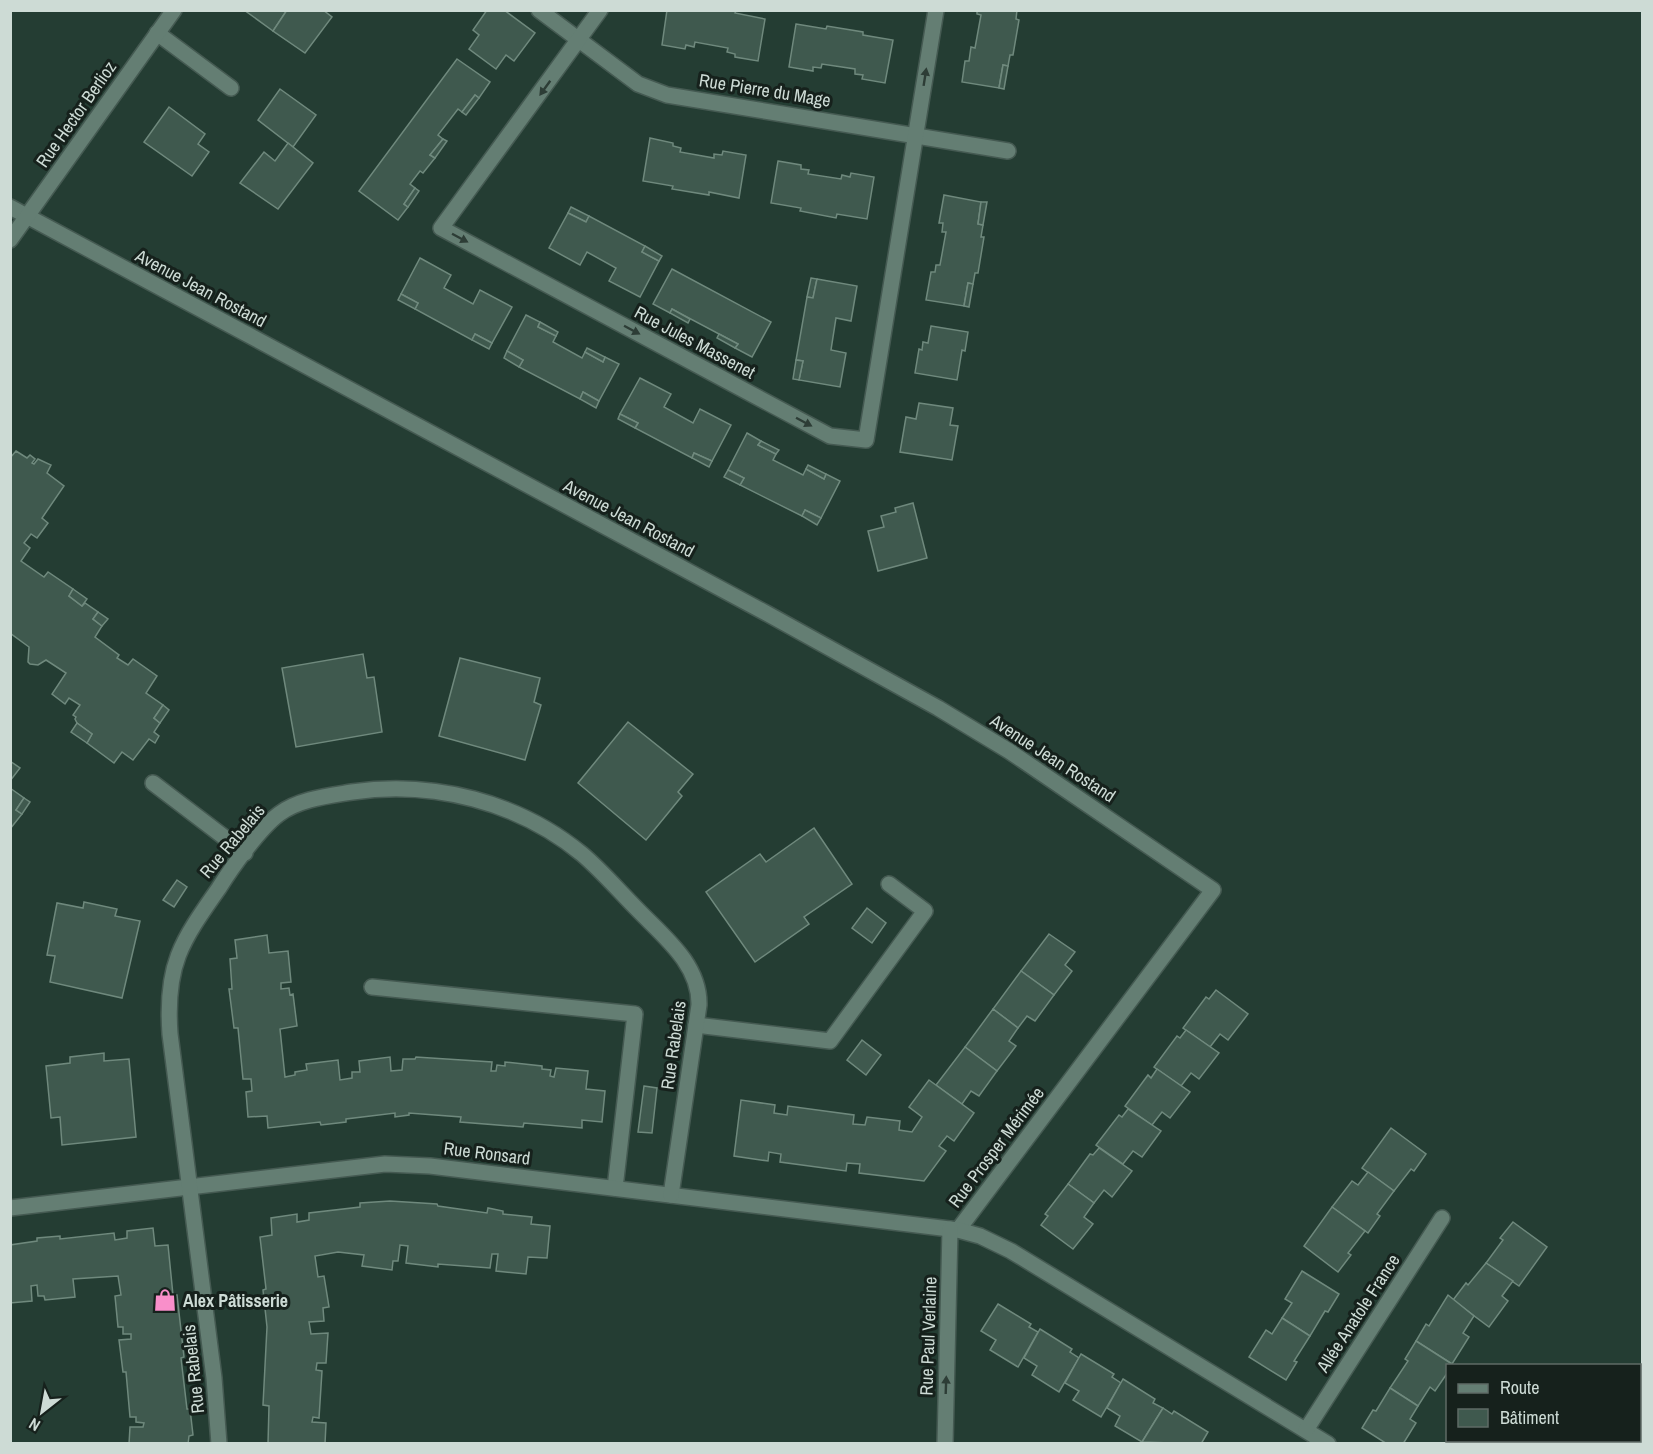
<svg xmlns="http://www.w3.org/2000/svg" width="1653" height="1454" viewBox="0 0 1653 1454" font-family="'Archivo Narrow',sans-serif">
<rect width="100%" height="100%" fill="#243d33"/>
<g fill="#3f594e" stroke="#6f897d" stroke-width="1.5">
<polygon points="244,10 287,10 273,31"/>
<polygon points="287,10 323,10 332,17 305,53 273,31"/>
<polygon points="487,10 504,10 535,33 514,61 506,55 496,69 469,49 479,35 473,30"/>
<polygon points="667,10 736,10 735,13 765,19 758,61 735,57 735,54 727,52 728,48 695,42 694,47 686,45 685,49 662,45"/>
<polygon points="977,10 1017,10 1016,19 1019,20 1013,55 1010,55 1008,66 1003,65 999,88 962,82 965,61 969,61 971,47 975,48 981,15 977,14"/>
<polygon points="796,24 826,29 827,26 863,32 863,35 893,40 885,83 862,79 863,75 855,74 855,69 822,64 821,68 813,67 813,71 789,67"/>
<polygon points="457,59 490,82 479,98 475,95 462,112 458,109 438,135 443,139 430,155 435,158 423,173 420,171 410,184 415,188 404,204 408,207 398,220 359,191"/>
<polygon points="1003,65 1008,66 1004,89 999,88"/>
<polygon points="280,89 316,115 293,147 258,120"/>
<polygon points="475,95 479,98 466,115 462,112"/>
<polygon points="169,107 205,134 198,144 209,152 192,176 144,142"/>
<polygon points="650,138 673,143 673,146 681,148 680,152 714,158 714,154 722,155 723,151 746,155 739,198 709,192 709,195 672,189 673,186 643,181"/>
<polygon points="443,139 447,141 435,158 430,155"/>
<polygon points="288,143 313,163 278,209 240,183 264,152 275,161"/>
<polygon points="778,161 801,165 801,169 809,170 808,174 841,179 842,175 850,177 851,173 874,177 867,219 837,214 836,218 800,211 801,208 771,203"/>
<polygon points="415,188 419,191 408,207 404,204"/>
<polygon points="944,195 981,202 978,224 983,225 981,237 984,237 978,273 975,273 973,284 968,283 964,306 926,300 931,272 935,272 936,265 940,265 946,232 942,232 943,223 939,223"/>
<polygon points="981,202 987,202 983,225 978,224"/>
<polygon points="571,207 589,216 586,222 568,213"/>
<polygon points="568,213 586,222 589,216 645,246 642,252 659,261 640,297 609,281 616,268 587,252 580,265 549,248"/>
<polygon points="645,246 662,256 659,261 642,252"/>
<polygon points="420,258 451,275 444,288 473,304 480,290 512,307 492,343 475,334 472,340 415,309 418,303 401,294"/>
<polygon points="672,269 771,322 752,357 735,348 738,344 672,309 670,313 653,304"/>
<polygon points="811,278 817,279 813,298 807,297"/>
<polygon points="817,279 857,286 851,321 836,318 831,350 846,353 840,387 799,380 803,361 796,360 807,297 813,298"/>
<polygon points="968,283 973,284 969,307 964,306"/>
<polygon points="401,294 418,303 415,309 398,300"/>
<polygon points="672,309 690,319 688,323 670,313"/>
<polygon points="526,315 540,322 538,327 556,336 553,342 582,358 585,352 603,362 605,357 619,364 599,401 583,392 580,399 519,367 523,360 507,351"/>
<polygon points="540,322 558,332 556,336 538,327"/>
<polygon points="931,326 968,332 965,351 962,350 957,380 915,373 919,349 922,350 923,342 928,343"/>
<polygon points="475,334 492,343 489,349 472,340"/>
<polygon points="719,334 738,344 735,348 717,338"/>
<polygon points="587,348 605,357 603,362 585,352"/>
<polygon points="507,351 523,360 519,367 504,358"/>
<polygon points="796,360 803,361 799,380 793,379"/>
<polygon points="640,378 671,394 664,407 693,423 700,409 731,425 712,461 694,453 692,458 635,428 638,423 620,414"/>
<polygon points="583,392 599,401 596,408 580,399"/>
<polygon points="919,403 953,408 950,425 958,426 952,460 900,452 906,417 916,419"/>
<polygon points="620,414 638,423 635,428 618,419"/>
<polygon points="747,433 761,441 758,445 776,454 773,460 803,475 806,469 824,479 826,474 840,481 821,518 805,510 802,516 740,485 744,478 728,470"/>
<polygon points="761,441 779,450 776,454 758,445"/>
<polygon points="16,451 27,458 30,455 35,459 32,463 34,464 38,459 51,465 47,473 64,486 42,518 48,523 37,538 31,534 24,543 30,548 21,561 44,577 48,572 73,589 69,596 82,606 85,603 98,612 93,619 102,626 95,637 119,655 117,658 128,665 133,659 157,676 146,693 163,705 154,718 160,723 154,732 159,736 155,743 149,739 133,760 122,752 114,763 87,743 92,734 77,723 75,719 76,717 73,715 80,705 69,698 65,704 52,694 66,673 46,660 38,665 30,664 28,662 29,647 10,633 10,458"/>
<polygon points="694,453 712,461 709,467 692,458"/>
<polygon points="808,465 826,474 824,479 806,469"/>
<polygon points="728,470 744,478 740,485 724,477"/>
<polygon points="913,503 927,558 878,571 868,531 884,527 881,516 896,512 895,508"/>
<polygon points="805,510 821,518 817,525 802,516"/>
<polygon points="73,589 87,599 82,606 69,596"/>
<polygon points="98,612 108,619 102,626 93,619"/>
<polygon points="363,654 367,678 374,677 382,732 296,747 282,668"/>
<polygon points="460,658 540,678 534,702 541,705 525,760 439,736"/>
<polygon points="163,705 169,710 160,723 154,718"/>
<polygon points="628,722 693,774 678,792 682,796 646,840 578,783"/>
<polygon points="77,723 92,734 87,743 71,732"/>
<polygon points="10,761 20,768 10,781"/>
<polygon points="10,788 24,798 16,810 22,814 10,829"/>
<polygon points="24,798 30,802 22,814 16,810"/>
<polygon points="814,828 852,884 804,917 809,924 755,962 706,892 760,854 766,862"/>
<polygon points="177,880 187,887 174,907 163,900"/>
<polygon points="84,902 117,909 115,916 140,921 122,998 50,982 55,956 47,955 57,903 83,908"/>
<polygon points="867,908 886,923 872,943 852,928"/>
<polygon points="1049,934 1075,952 1065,965 1072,971 1054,995 1021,971"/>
<polygon points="267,935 269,953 288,951 291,982 281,983 281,989 289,988 290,995 293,994 297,1026 280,1029 285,1077 295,1075 295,1072 307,1070 306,1064 338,1060 340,1080 352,1078 352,1072 360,1072 359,1061 390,1057 391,1071 402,1070 403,1059 415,1059 416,1057 492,1062 491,1071 496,1071 497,1065 505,1066 505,1062 542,1066 542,1069 551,1070 550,1076 554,1077 556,1068 588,1071 586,1089 605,1091 602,1122 582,1120 582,1128 524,1123 523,1127 460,1122 461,1117 409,1113 409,1115 395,1117 395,1113 346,1119 346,1122 321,1125 320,1122 268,1128 267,1116 248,1117 246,1092 252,1091 251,1079 243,1079 238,1028 234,1028 229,989 232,989 230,959 237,958 235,940"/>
<polygon points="1021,971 1054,995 1035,1021 1027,1016 1018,1028 993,1009"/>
<polygon points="1216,990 1248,1014 1228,1040 1220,1034 1210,1047 1183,1028 1206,997 1209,999"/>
<polygon points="993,1009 1018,1028 1009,1041 1016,1046 997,1071 965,1047"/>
<polygon points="1186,1030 1219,1053 1199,1079 1191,1073 1181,1086 1154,1067 1177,1036 1180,1038"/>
<polygon points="862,1040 881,1055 866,1075 847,1060"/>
<polygon points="965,1047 997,1071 979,1096 971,1091 962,1104 936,1085"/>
<polygon points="104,1053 104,1061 129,1059 136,1137 62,1145 60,1117 51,1118 46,1066 70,1063 70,1057"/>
<polygon points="1157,1069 1190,1092 1170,1118 1162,1112 1152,1125 1125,1106 1148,1075 1151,1078"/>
<polygon points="929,1080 974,1113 954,1141 947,1136 939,1146 946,1151 924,1181 859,1173 860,1164 847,1163 846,1171 780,1162 781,1154 769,1152 768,1161 734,1156 741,1100 775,1105 774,1113 787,1115 788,1106 854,1115 853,1124 865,1125 867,1117 900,1121 899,1130 912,1132 922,1117 909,1107"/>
<polygon points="644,1086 657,1088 652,1133 638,1132"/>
<polygon points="1128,1109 1161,1131 1142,1157 1133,1151 1123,1164 1096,1145 1119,1115 1122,1117"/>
<polygon points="1391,1128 1426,1154 1414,1171 1411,1169 1394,1191 1362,1168"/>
<polygon points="1099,1148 1132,1171 1112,1197 1104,1190 1094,1203 1068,1184 1090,1154 1093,1155"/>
<polygon points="1368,1172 1394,1191 1377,1214 1380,1216 1368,1233 1332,1207 1352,1181 1358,1185"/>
<polygon points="1068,1184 1094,1203 1084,1217 1093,1224 1073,1249 1041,1225 1048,1216 1045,1214"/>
<polygon points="390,1201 437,1204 438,1206 487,1213 488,1208 503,1211 503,1214 532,1217 531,1224 550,1226 547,1258 528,1257 526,1274 496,1271 498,1254 492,1254 490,1268 438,1264 438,1267 406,1263 408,1246 400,1245 398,1261 393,1261 392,1270 362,1266 364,1255 338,1252 315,1256 318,1277 324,1276 329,1307 323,1308 324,1321 309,1322 311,1334 328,1333 326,1363 317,1363 316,1370 322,1371 319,1418 313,1417 312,1422 326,1423 325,1444 268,1444 269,1406 263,1405 267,1327 263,1290 266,1289 260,1237 272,1235 271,1218 297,1214 297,1222 309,1220 309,1213 360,1207 360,1203"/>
<polygon points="1332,1207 1365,1231 1348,1253 1351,1255 1338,1272 1304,1246"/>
<polygon points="1513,1222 1547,1247 1519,1286 1486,1263 1503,1240 1500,1238"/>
<polygon points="153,1228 155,1246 168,1245 173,1295 177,1295 184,1357 181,1358 187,1409 190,1409 193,1435 189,1436 188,1444 129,1444 130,1427 143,1427 144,1423 136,1422 136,1417 130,1417 126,1372 123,1372 119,1340 131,1339 131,1334 123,1334 123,1327 118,1327 115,1296 121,1295 118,1276 73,1279 75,1297 45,1300 44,1296 38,1296 37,1285 31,1286 32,1301 10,1303 10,1245 37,1241 37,1238 60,1236 60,1239 114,1233 115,1240 127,1238 127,1231"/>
<polygon points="1486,1263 1513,1281 1502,1296 1508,1301 1489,1327 1453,1300 1466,1283 1468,1285"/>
<polygon points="1302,1271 1339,1294 1328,1312 1325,1311 1310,1336 1282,1318 1292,1303 1285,1299"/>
<polygon points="1448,1295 1474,1316 1463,1333 1469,1337 1452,1364 1416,1341 1426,1324 1429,1326"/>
<polygon points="998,1304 1031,1324 1029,1327 1038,1332 1018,1367 990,1350 996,1340 981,1331"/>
<polygon points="1282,1318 1310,1336 1294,1361 1297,1362 1286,1380 1249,1357 1266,1330 1272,1334"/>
<polygon points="1040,1329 1072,1349 1070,1352 1079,1358 1059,1392 1032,1375 1037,1366 1024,1358"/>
<polygon points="1416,1341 1452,1364 1448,1366 1448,1372 1435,1391 1430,1387 1418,1406 1390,1388 1408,1361 1405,1359"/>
<polygon points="1081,1354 1114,1374 1112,1377 1121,1383 1101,1417 1073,1400 1079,1391 1065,1383"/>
<polygon points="1123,1379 1155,1399 1153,1403 1163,1408 1142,1442 1115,1426 1120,1416 1107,1408"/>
<polygon points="1390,1388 1418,1406 1410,1419 1416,1423 1403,1444 1387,1444 1362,1428 1373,1410 1376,1411"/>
<polygon points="1642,1407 1642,1444 1639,1444 1635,1440 1640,1440 1640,1411"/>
<polygon points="1163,1408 1172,1414 1174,1411 1208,1432 1201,1444 1142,1442"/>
</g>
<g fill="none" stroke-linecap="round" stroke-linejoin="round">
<g stroke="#455a52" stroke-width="18">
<g id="minor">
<polyline points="539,10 638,84 667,95 1008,151"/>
<polyline points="600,10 441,228 830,436 866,440 936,10"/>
<polyline points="157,33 231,88"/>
<polyline points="10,207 766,613 938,708 1009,751 1213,890 958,1230"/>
<polyline points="10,240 174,10"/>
<polyline points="153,783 245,853"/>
<polyline points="372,987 635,1014 615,1188"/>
<polyline points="696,1025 830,1041 925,911 889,884"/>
<polyline points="10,1208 385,1164 430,1166 958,1230 980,1236 1011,1251 1328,1444"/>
<polyline points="1306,1430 1442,1218"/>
<path d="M 219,1444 L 214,1378 L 170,1034 C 165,965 181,942 219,888 C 232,867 260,828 279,814 C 299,799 328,796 352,792 C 433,780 519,802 582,854 C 602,871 619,891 637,909 C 663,936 700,964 699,1005 L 671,1195"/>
<polyline points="945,1444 950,1229"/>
</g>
</g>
<use href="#minor" stroke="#647e73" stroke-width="15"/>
</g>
<defs><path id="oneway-solid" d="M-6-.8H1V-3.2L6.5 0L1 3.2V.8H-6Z" transform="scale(1.5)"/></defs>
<g fill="#2d3d36">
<use href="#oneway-solid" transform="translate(925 77) rotate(-81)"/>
<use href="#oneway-solid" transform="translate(545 88) rotate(126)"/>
<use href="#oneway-solid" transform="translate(460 238) rotate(28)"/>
<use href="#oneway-solid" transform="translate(632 330) rotate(28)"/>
<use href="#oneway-solid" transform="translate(804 422) rotate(28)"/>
<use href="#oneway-solid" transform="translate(946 1385) rotate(-88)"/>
</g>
<defs>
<g id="shop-bare" transform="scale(1.8)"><path d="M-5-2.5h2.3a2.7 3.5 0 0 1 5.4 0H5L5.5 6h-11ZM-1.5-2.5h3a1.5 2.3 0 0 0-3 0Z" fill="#f98fca" stroke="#16211c" stroke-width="2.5" paint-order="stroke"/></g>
</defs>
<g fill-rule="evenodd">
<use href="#shop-bare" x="165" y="1300"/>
</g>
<g text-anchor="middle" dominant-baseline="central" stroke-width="6" stroke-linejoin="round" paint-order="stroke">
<g font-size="18" fill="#cddbd5" stroke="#16211c">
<text transform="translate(765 90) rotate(9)">Rue Pierre du Mage</text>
<text transform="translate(76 114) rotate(-55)">Rue Hector Berlioz</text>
<text transform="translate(201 288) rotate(28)">Avenue Jean Rostand</text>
<text transform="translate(695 342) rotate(28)">Rue Jules Massenet</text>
<text transform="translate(629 518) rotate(28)">Avenue Jean Rostand</text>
<text transform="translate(1053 758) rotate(33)">Avenue Jean Rostand</text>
<text transform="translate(232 841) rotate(-50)">Rue Rabelais</text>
<text transform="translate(673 1045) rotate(-82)">Rue Rabelais</text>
<text transform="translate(996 1147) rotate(-53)">Rue Prosper Mérimée</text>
<text transform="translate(487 1153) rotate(7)">Rue Ronsard</text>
<text transform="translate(1358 1313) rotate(-57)">Allée Anatole France</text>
<text transform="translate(928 1336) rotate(-88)">Rue Paul Verlaine</text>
<text transform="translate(193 1369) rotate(-96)">Rue Rabelais</text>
</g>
<g font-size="18" font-weight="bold" fill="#cddbd5" stroke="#16211c" text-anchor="start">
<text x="183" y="1300">Alex Pâtisserie</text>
</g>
</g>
<rect width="1653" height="1454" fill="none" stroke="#cddbd5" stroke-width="24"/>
<rect x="1446" y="1364" width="195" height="78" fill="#16211c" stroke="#5f6b66" stroke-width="1.5"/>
<rect x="1458" y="1384" width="30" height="9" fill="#647e73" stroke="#5f6b66" stroke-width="1.5"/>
<text x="1500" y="1394" font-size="18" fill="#cddbd5">Route</text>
<rect x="1458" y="1409" width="30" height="18" fill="#3f594e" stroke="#5f6b66" stroke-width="1.5"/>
<text x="1500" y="1424" font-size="18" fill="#cddbd5">Bâtiment</text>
<g transform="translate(42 1412) rotate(211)" stroke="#16211c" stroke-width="4.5" paint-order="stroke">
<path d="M0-4.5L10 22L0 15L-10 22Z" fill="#cddbd5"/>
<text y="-9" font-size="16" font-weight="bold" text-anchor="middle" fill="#cddbd5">N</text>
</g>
</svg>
